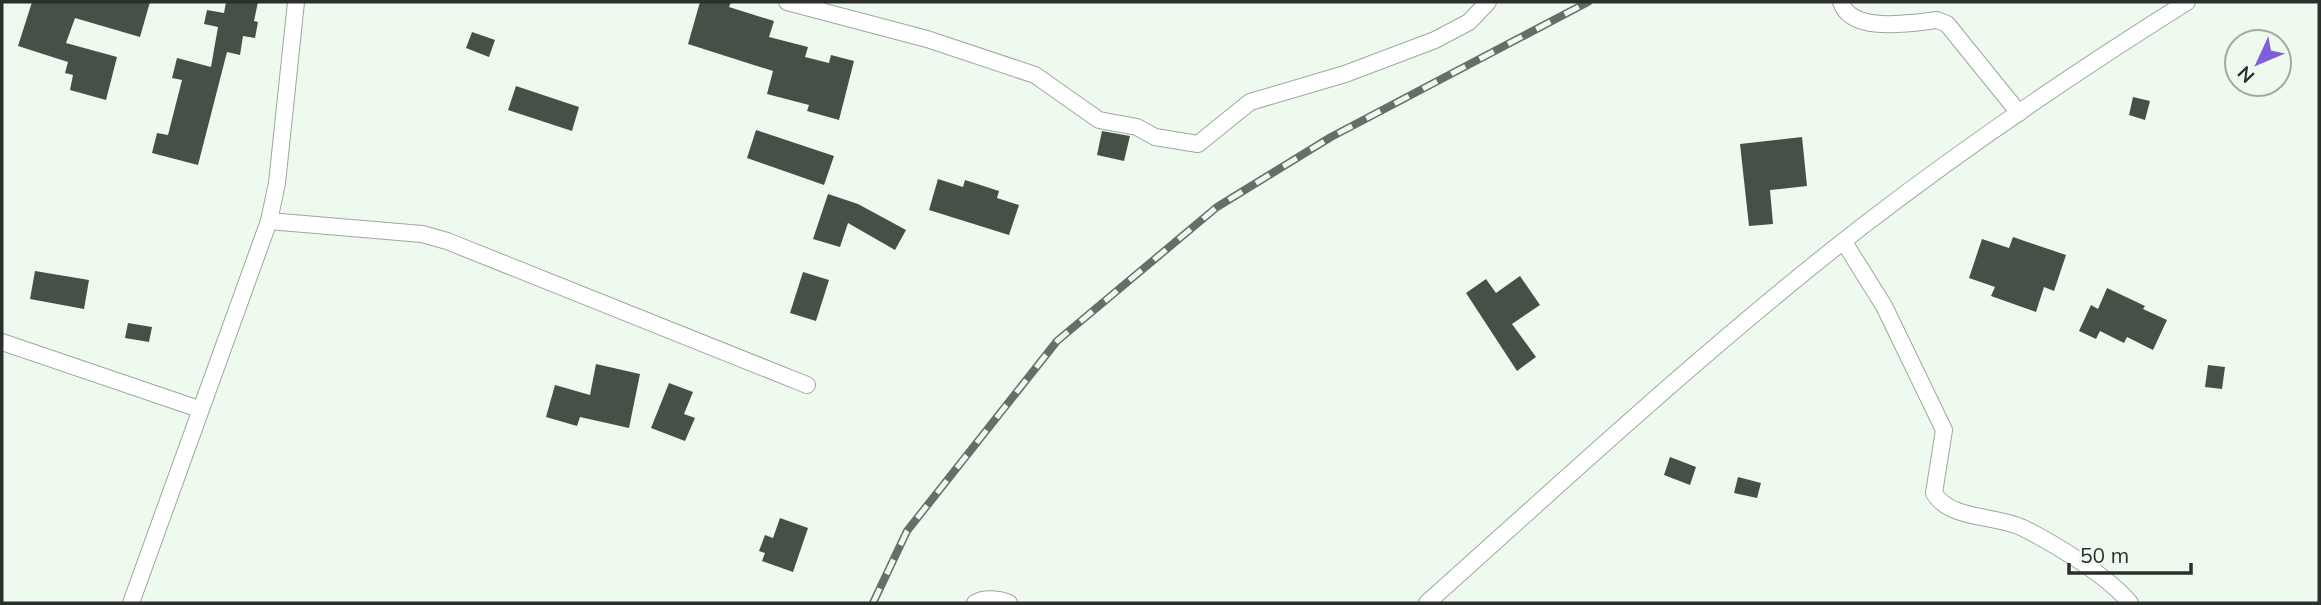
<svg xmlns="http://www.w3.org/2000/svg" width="2321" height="605" viewBox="0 0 2321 605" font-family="Mulish,sans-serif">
<rect width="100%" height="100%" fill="#effaef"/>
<g fill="#465047">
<polygon points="32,2 150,2 140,37 75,18 66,43 117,57 106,100 70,90 73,75 65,73 68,62 18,46"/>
<polygon points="226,2 258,2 254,21 258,22 255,38 243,36 240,55 227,52 198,165 152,153 157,133 168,135 182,80 172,78 177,58 211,67 218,27 204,24 207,10 224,13"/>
<polygon points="700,2 731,2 729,7 774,21 769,37 808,47 805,57 829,63 831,55 854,61 839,120 807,111 809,105 767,94 773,71 688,44"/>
<polygon points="472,32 495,40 489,57 466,48"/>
<polygon points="516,86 579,107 572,131 508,110"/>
<polygon points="2133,97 2150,101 2145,120 2129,115"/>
<polygon points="756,130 834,156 824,185 747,158"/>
<polygon points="1102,131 1130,136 1124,161 1097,155"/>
<polygon points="1802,137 1807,186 1770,190 1773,224 1749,226 1740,144"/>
<polygon points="938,179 963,187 965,180 999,191 997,198 1019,205 1009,235 929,210"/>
<polygon points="828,194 858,204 906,230 895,250 848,223 840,247 813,239"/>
<polygon points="2013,237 2066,255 2054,291 2044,287 2036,312 1991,296 1995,287 1969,278 1982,239 2009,248"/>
<polygon points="35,271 89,280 84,309 30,299"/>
<polygon points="803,272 829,280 816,321 790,313"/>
<polygon points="1520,276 1540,305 1512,324 1536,357 1517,371 1466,293 1486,279 1496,293"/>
<polygon points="2107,288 2145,306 2143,309 2167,320 2153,350 2127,337 2124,343 2100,331 2096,339 2079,331 2091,305 2098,309"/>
<polygon points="128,323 152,327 149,342 125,338"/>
<polygon points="596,364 640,374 629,428 580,417 577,426 546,417 555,385 590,395"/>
<polygon points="2208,365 2225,367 2222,389 2205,387"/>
<polygon points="669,383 693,392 684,414 695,418 685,441 651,428"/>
<polygon points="1670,457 1696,467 1690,485 1664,475"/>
<polygon points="1738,477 1761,483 1757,498 1734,493"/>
<polygon points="780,518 808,528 793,572 762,561 765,553 759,551 765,535 773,538"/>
</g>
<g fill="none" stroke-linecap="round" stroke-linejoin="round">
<g stroke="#9da89d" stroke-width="18">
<g id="street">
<polyline points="787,2 927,39 1035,75 1099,120 1137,127 1155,137 1198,144 1250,102 1345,74 1435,40 1469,22 1488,2"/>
<path d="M 1841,2 C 1851,34 1911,23 1937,20 L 1947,24 L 2019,113"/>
<polyline points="269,221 422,234 447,241 807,385"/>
<path d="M 1844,242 L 1884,306 L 1944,430 L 1934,493 C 1949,520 1997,515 2023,528 C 2055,544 2108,576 2130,603"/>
<polyline points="2,342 199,409"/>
<polyline points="131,603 269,221 277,183 296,2"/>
<path d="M 975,603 C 984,597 1000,599 1009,603"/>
<path d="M 1427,603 C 1570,475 1712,343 1864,225 C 1968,145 2077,71 2187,2"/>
</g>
</g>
<use href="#street" stroke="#fff" stroke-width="16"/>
<g stroke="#676d67" stroke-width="8">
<polyline id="rail" points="873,603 907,531 1057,341 1217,207 1331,137 1588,2"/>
</g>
<use href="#rail" stroke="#effaef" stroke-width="5" stroke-dasharray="16" stroke-linecap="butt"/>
</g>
<rect width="2321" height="605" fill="none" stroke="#2b302c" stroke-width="7"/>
<g transform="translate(2258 63) rotate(226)"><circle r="33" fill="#effaef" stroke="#a1a9a1" stroke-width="2"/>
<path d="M0-5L12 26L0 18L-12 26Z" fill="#7e5ed9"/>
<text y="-10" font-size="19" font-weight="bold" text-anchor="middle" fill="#2b302c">N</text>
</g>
<path d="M2069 563v10h122v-10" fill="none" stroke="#2b302c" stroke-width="3.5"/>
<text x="2080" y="563" font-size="21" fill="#2b302c" stroke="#effaef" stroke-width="5" paint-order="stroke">50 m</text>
</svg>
